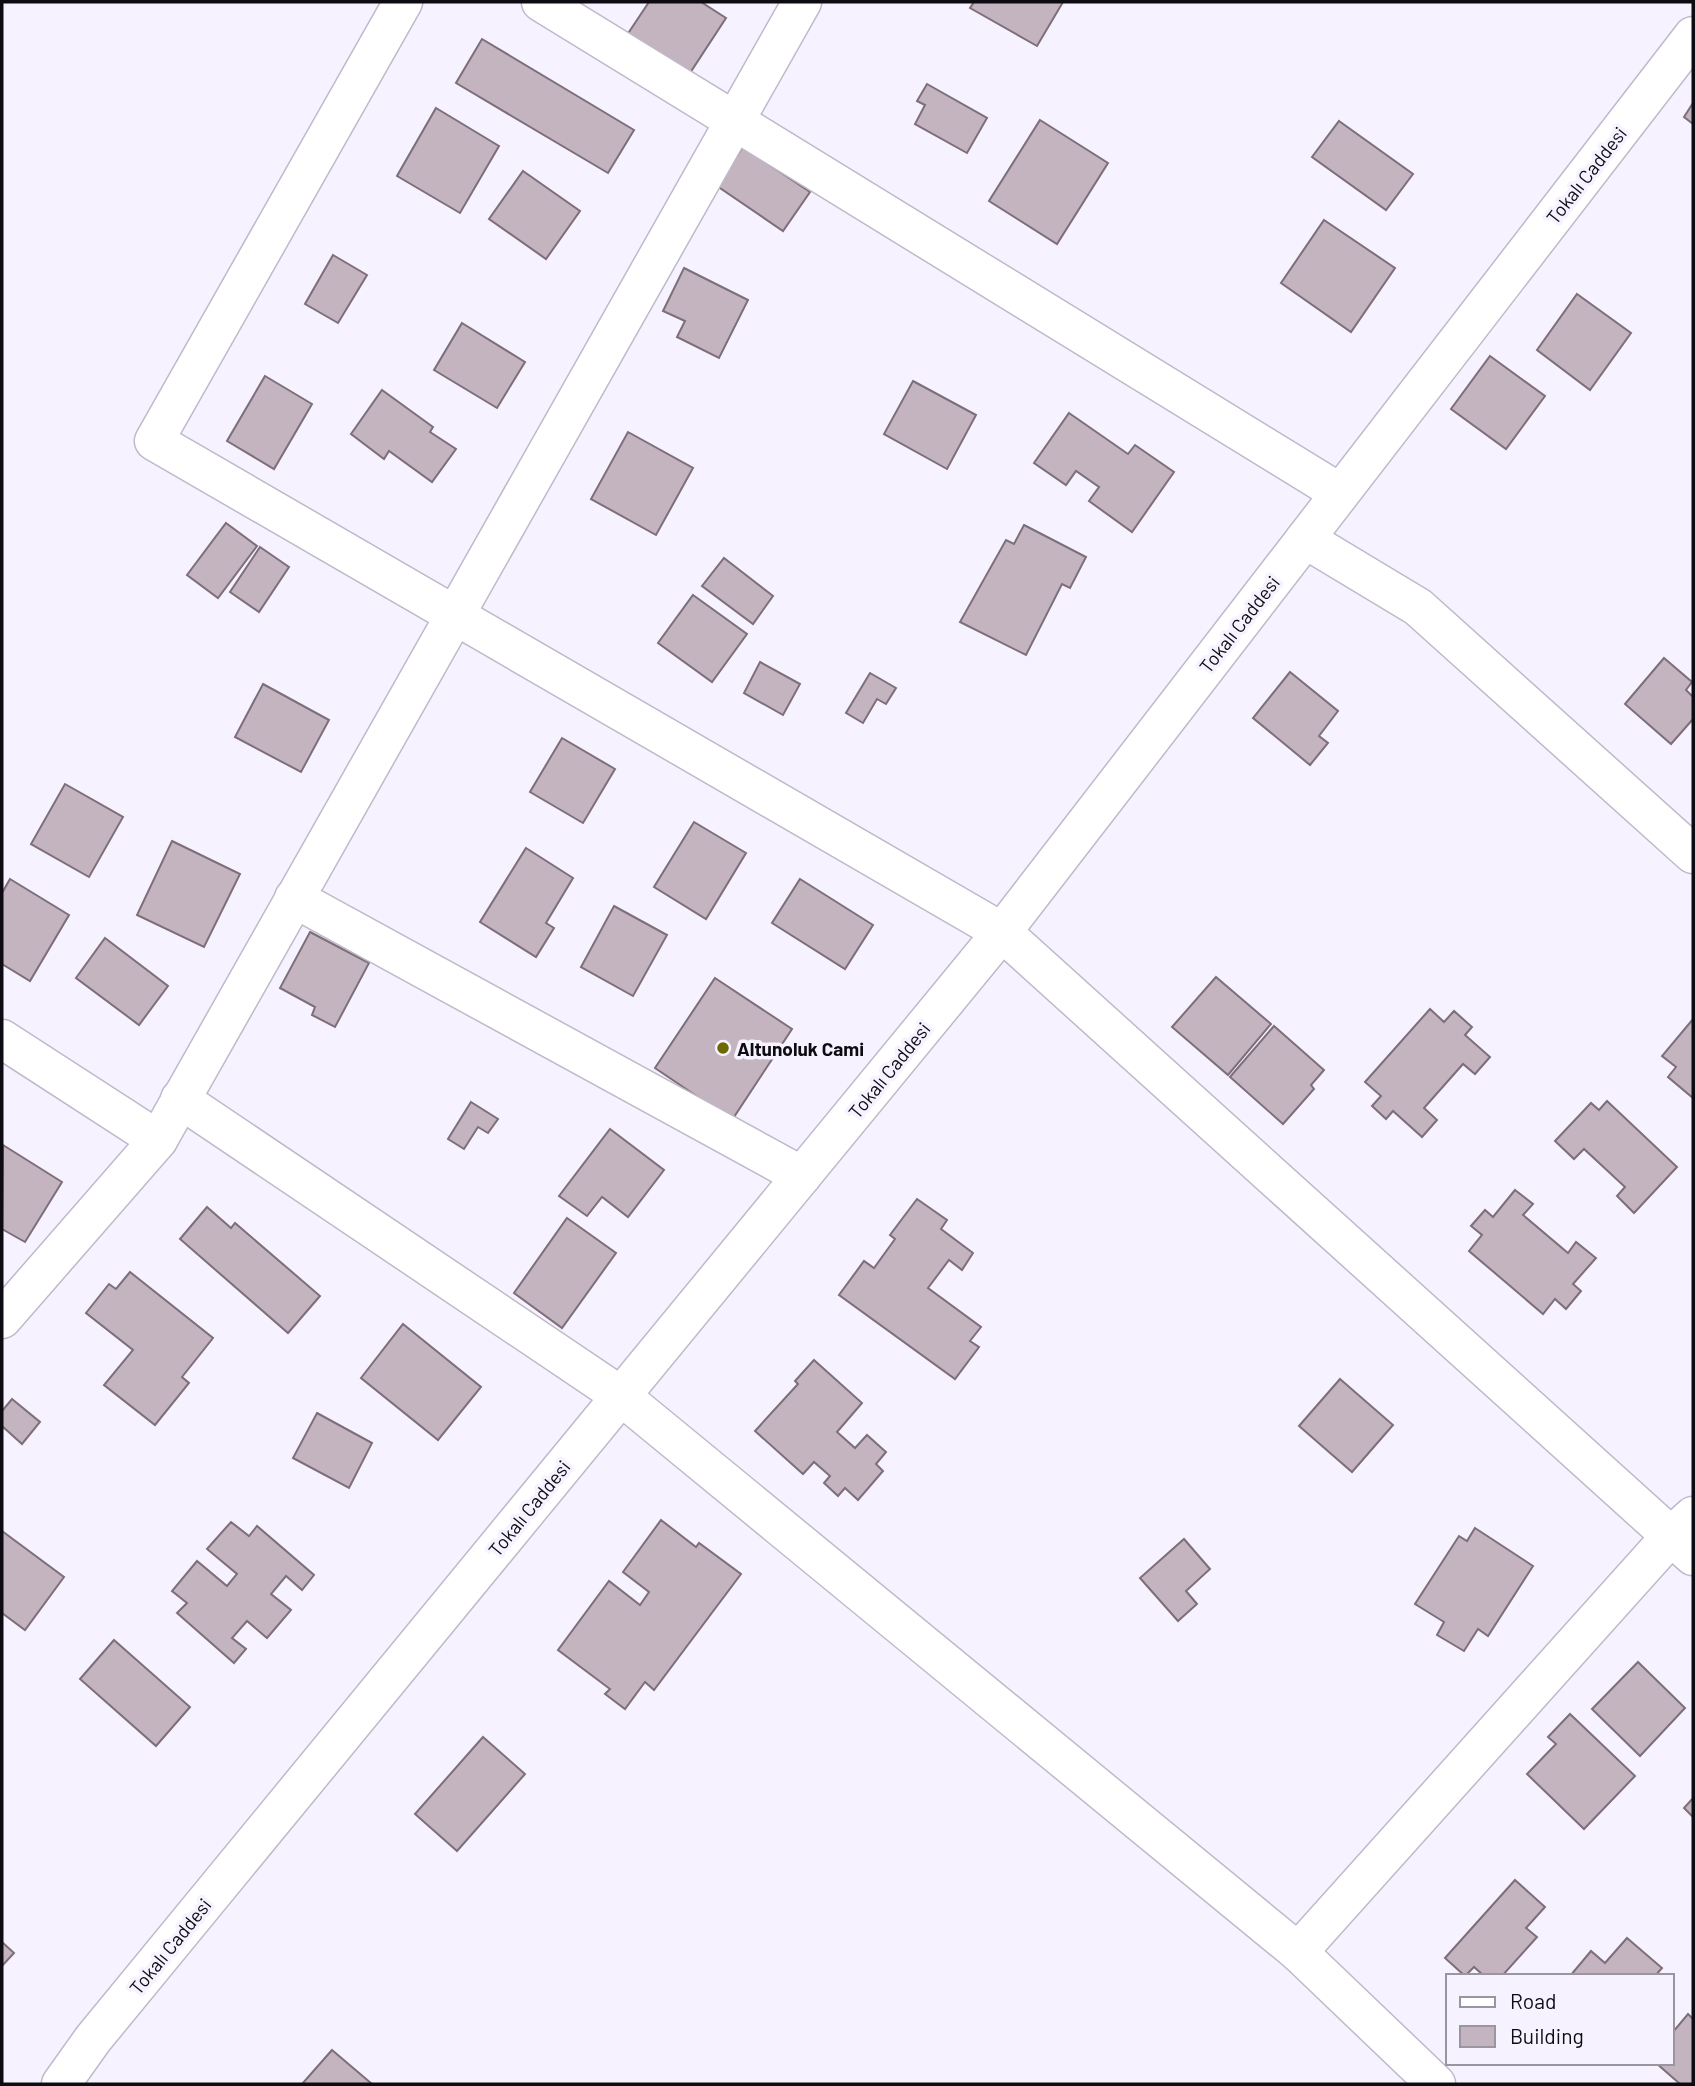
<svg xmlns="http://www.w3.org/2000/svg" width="1695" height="2086" viewBox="0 0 1695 2086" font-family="Barlow,sans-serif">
<rect width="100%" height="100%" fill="#f7f2ff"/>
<g fill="#c3b4bf" stroke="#7d6f79" stroke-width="2">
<polygon points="649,2 701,2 726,18 688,76 627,35"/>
<polygon points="974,2 1063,2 1037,46 970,8"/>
<polygon points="482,39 634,130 608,173 456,83"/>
<polygon points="927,84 987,118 967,153 915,124 925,105 917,101"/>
<polygon points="1693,103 1693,124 1684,117"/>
<polygon points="436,108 499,146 460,213 397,176"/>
<polygon points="1040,120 1108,163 1057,244 989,201"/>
<polygon points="1339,121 1413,174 1386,210 1312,157"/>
<polygon points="743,147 810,192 783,231 717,186"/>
<polygon points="523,171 580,211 546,259 489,219"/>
<polygon points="1324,220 1395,268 1351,332 1281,283"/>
<polygon points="333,255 367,275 338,323 305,304"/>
<polygon points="684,268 748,300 719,358 677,337 685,321 663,311"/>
<polygon points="1577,294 1631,333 1590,390 1537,350"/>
<polygon points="462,323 525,362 497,408 434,370"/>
<polygon points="1490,356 1545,396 1506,449 1451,409"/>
<polygon points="265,376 312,404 274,469 227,441"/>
<polygon points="913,381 976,415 947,469 884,434"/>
<polygon points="382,390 433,427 430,432 456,449 432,482 389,451 384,459 351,434"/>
<polygon points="1069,413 1128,454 1135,445 1174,472 1132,532 1089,501 1099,487 1076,471 1066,485 1034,463"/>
<polygon points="628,432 693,468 656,535 591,499"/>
<polygon points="226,523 257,546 218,598 187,575"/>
<polygon points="1024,525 1086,557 1070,588 1062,584 1026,655 960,622 1006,540 1014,544"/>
<polygon points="260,547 289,567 259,612 230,592"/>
<polygon points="724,558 773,596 753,624 702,586"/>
<polygon points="693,595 747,634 712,682 658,643"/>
<polygon points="1664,658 1692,682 1686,690 1693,697 1693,719 1671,744 1625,704"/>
<polygon points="760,662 800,684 783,715 744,693"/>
<polygon points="1290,672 1338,711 1319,736 1328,743 1310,765 1253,718"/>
<polygon points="870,673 896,688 886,704 877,699 863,723 846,713"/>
<polygon points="263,684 329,720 301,772 235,737"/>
<polygon points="562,738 615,769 583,823 530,792"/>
<polygon points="65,784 123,817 89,877 31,844"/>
<polygon points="694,822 746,853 706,919 654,887"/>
<polygon points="172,841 240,874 204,947 137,915"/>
<polygon points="526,848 573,878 546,923 554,928 536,957 480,922"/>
<polygon points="10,879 69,915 30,981 2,964 2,893"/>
<polygon points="800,879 873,925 845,969 772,923"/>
<polygon points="614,906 667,935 633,996 581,967"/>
<polygon points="310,932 369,963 335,1027 312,1015 315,1007 280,988"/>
<polygon points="105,938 168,986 139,1025 76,978"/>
<polygon points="1216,977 1271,1024 1228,1075 1172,1027"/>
<polygon points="715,978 792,1029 732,1120 655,1068"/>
<polygon points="1430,1009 1444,1022 1454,1011 1472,1027 1465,1035 1490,1057 1475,1074 1463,1064 1424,1108 1437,1120 1422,1137 1393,1111 1386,1119 1372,1106 1381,1096 1365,1082"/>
<polygon points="1693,1019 1693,1098 1668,1077 1676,1067 1662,1056"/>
<polygon points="1274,1026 1324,1070 1311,1085 1314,1089 1283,1124 1230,1077"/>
<polygon points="1607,1101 1677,1167 1634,1213 1617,1196 1625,1187 1584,1149 1574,1159 1555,1141 1591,1103 1599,1110"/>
<polygon points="471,1102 498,1119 488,1133 478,1127 464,1149 448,1139"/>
<polygon points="610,1129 664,1170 628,1217 602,1197 587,1216 559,1196"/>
<polygon points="3,1145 62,1182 25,1242 2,1229"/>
<polygon points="1515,1190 1533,1204 1523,1215 1568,1253 1576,1242 1596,1258 1573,1284 1581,1291 1566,1309 1555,1299 1543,1314 1469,1251 1482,1235 1471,1226 1485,1210 1493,1217"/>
<polygon points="917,1199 947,1220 941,1229 973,1253 962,1270 949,1260 928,1288 981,1327 970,1341 979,1347 955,1379 839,1295 864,1261 874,1268 895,1239 890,1235"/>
<polygon points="207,1207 231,1228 235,1223 320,1296 288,1333 180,1239"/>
<polygon points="567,1218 616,1253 562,1328 514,1293"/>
<polygon points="130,1272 213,1338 182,1377 189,1383 155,1425 104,1385 133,1350 86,1313 109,1284 116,1289"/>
<polygon points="403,1324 481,1387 438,1440 361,1378"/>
<polygon points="814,1360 862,1403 837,1432 855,1448 867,1435 886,1452 876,1464 883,1471 858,1500 845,1488 838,1496 824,1483 830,1476 814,1462 803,1474 755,1431 798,1384 795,1381"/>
<polygon points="1340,1379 1393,1425 1352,1472 1299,1426"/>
<polygon points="12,1399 40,1422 22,1444 2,1426 2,1411"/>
<polygon points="317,1413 372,1443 349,1488 293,1458"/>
<polygon points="661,1520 696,1547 699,1543 741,1574 654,1690 645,1682 625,1709 605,1694 610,1689 558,1650 609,1581 640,1605 649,1592 623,1572"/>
<polygon points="231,1522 249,1536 257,1526 314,1575 302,1590 286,1576 271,1594 291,1610 267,1638 247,1621 232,1638 246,1649 234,1663 177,1613 187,1603 172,1591 197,1561 227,1586 237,1574 207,1549"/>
<polygon points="1475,1528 1533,1566 1488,1636 1478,1629 1464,1651 1437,1635 1444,1622 1415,1604 1459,1536 1467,1541"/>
<polygon points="2,1531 64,1577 25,1630 2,1613"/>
<polygon points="1184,1539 1210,1569 1186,1591 1197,1604 1178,1621 1140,1578"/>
<polygon points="114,1640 190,1707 156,1746 80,1679"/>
<polygon points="1638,1662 1685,1708 1640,1756 1592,1709"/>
<polygon points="1570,1714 1635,1776 1584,1829 1527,1774 1556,1744 1548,1737"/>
<polygon points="483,1737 525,1774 457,1851 415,1814"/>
<polygon points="1693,1798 1693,1817 1684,1808"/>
<polygon points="1515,1880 1545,1907 1526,1928 1537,1937 1502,1976 1484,1976 1474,1967 1465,1976 1445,1958"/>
<polygon points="1627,1938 1662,1968 1655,1976 1570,1976 1591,1951 1605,1963"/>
<polygon points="2,1942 14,1953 2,1966"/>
<polygon points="1688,2014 1693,2019 1693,2084 1680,2084 1656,2063 1672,2063 1672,2033"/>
<polygon points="332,2050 372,2084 302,2084"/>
</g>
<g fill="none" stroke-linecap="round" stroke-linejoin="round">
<g stroke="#bfb9c9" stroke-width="41">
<g id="minor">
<polyline points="403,2 154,441 1002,932 1693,1556"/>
<polyline points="541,2 1340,493"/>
<polyline points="1305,539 1418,607 1693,854"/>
<polyline points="294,898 802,1176"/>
<polyline points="2,1039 158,1140"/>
<polyline points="180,1099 621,1396 1298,1952 1436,2084"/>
<polyline points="2,1319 158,1140 802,2"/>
<polyline points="1298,1952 1672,1535 1693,1516"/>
<polyline points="61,2084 93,2039 1002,932 1693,36"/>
</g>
</g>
<use href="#minor" stroke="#fff" stroke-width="38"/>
</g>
<circle fill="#6d6801" stroke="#f7f2ff" stroke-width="2.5" cx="723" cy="1048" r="7"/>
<g text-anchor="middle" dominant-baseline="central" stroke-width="7" stroke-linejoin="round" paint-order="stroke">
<g font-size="19" fill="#0e0c12" stroke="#f7f2ff">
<text transform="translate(1586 175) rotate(-52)">Tokalı Caddesi</text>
<text transform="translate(1239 624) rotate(-52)">Tokalı Caddesi</text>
<text transform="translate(889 1070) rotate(-51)">Tokalı Caddesi</text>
<text transform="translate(529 1508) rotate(-51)">Tokalı Caddesi</text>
<text transform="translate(170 1946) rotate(-51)">Tokalı Caddesi</text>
</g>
<g font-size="19" font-weight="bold" fill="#0e0c12" stroke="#f7f2ff" text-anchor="start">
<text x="737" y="1048">Altunoluk Cami</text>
</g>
</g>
<rect width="1695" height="2086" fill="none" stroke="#0e0c12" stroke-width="7"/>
<rect x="1446" y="1974" width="228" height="91" fill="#f7f2ff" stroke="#9a96a0" stroke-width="2"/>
<rect x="1460" y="1997" width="35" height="10" fill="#ffffff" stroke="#9a96a0" stroke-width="2"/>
<text x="1510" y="2009" font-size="21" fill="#0e0c12">Road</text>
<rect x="1460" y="2026" width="35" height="21" fill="#c3b4bf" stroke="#9a96a0" stroke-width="2"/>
<text x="1510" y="2044" font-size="21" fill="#0e0c12">Building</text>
</svg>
